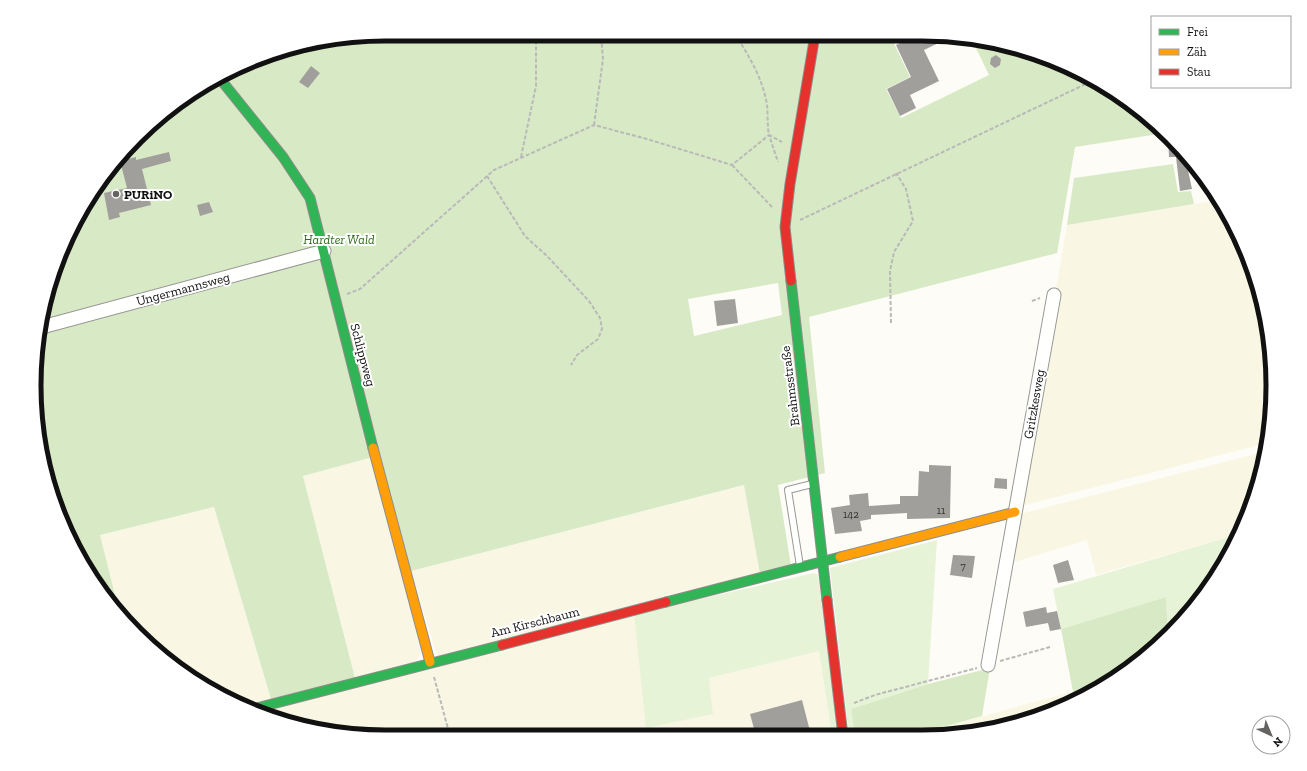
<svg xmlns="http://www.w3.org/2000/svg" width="1307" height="771" viewBox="0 0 1307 771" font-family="'Zilla Slab',serif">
<rect width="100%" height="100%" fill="#fdfcf7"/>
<g fill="#f9f7e4">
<polygon points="1219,200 1246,251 1266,317 1273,385 1267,443 1025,505 1020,500 1067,225"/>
<polygon points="1267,451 1246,520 1239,534 1096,575 1087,540 1008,564 1016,522 1024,513"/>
<polygon points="373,457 421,653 413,663 355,678 303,476"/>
<polygon points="745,485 760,574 437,656 411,571"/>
<polygon points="214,507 271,699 246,705 190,678 119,611 100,535"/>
<polygon points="634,614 708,678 819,651 832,736 362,736 272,718 257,711"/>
<polygon points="1107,682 1097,690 1034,718 945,736 911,736"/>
</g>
<g fill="#e7f3d7">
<polygon points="1239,534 1214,581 1168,635 1166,597 1061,629 1053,589"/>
<polygon points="937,540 928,684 851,709 855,736 849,736 830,568"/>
<polygon points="814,573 818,575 838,736 832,736 819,651 709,678 713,714 646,728 634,614"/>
</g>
<g fill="#d8eac5" fill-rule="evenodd">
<path d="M 386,34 L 890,35 L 910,77 L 886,89 L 901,118 L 989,75 L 972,40 L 1034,53 L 1117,93 L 1165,133 L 1075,147 L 1057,253 L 809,317 L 825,473 L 778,485 L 791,566 L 760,574 L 744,485 L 411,571 L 373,457 L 303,476 L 355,678 L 271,699 L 214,507 L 100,535 L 119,611 L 107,600 L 53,499 L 34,386 L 46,294 L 93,190 L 172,107 L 273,53 ZM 778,283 L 782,315 L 694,336 L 688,299 Z"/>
<polygon points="1173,164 1178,192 1191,191 1194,204 1067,225 1074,178"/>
<polygon points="1166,597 1168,635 1107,682 1073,692 1061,629"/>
<polygon points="990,668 982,716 911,736 855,736 851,709 928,684"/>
</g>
<g fill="#a19f9c">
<polygon points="917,35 920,42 936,35 953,36 924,50 939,81 910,95 916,108 900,116 887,89 911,77 896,45"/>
<polygon points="996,55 1001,59 1000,65 995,68 990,64 991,58"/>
<polygon points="311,66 320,73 308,88 299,82"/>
<polygon points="1168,135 1180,149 1180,156 1185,156 1192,189 1180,191 1176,157 1169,157"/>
<polygon points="169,152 171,161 142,169 151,205 119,213 120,217 109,220 104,193 127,188 120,161 136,157 136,160"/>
<polygon points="209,202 213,212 200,216 197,205"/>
<polygon points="735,299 738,323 717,326 714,301"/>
<polygon points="929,465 951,466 950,518 907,519 907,513 871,515 871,519 860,521 862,531 835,534 831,508 850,505 849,495 868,493 869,506 900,504 900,496 918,496 919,471 929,472"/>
<polygon points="995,478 1007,479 1007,489 994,488"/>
<polygon points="953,555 975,556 972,578 950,575"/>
<polygon points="1068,560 1074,580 1058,583 1053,565"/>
<polygon points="1046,607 1047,613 1057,611 1061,629 1050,631 1048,623 1026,627 1023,612"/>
<polygon points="802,700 811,735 756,736 750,714"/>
</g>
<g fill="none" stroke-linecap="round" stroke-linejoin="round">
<g stroke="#979795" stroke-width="8">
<polyline id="lane" points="800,566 788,490 812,484"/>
</g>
<g stroke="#979795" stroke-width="15">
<g id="street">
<polyline points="42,327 324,251"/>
<polyline points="988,665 1054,295"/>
</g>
</g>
<g stroke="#8e8d8b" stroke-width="11">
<g id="fast">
<polyline points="221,80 283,157 310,198 373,448"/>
<polyline points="791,281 827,600"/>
<polyline points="666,602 840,557"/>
<polyline points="253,709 502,645"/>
</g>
</g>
<g stroke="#8e8d8b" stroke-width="11">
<g id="slow">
<polyline points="373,448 430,662"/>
<polyline points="840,557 1015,512"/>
</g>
</g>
<g stroke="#8e8d8b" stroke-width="11">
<g id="jam">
<polyline points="791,281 785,227 790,184 815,35"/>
<polyline points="827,600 843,736"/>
<polyline points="502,645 666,602"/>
</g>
</g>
<g stroke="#b9b9b8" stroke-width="2" stroke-dasharray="4 2" stroke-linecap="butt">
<path d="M 735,34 C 749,56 763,79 767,105 C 768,115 767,125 769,135 L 782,142"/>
<polyline points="594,125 603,59 601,34"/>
<polyline points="521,157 536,86 536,34"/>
<polyline points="732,165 773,208"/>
<polyline points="487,176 525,236 547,256 589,301 600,318 602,329 598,339 577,355 571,365"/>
<polyline points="800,220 1092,81"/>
<polyline points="347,294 360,289 494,170 594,125 647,139 732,165 769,135 778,162"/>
<polyline points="1032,301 1040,298"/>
<polyline points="891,323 890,271 894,252 913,221 906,189 896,173"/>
<polyline points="1000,661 1050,647"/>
<polyline points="434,677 450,736"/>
<polyline points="854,703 875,695 977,668"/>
</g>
<use href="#lane" stroke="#fffffe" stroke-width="6"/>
<use href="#street" stroke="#fffffe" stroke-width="13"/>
<use href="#fast" stroke="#30b455" stroke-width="9"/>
<use href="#slow" stroke="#ff9f0a" stroke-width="9"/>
<use href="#jam" stroke="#e5322d" stroke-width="9"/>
</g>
<circle fill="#646362" stroke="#fff" stroke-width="1.5" cx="116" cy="194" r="4"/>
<g text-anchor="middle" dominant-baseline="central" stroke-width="4" stroke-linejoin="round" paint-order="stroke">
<g font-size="11" fill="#353434">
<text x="941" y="510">11</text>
<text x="851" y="514">142</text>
<text x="963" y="566">7</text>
</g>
<g font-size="13" font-weight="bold" fill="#111" stroke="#fff" text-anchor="start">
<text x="124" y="194">PURiNO</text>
</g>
<g font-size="13" font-style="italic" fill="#2f6b1f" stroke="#fff">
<text x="339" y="239">Hardter Wald</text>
</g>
<g font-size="13" fill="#111" stroke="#fff">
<text transform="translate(183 289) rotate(-15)">Ungermannsweg</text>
<text transform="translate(363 355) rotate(75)">Schlippweg</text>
<text transform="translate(790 386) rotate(-97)">Brahmsstraße</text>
<text transform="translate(1034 404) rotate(-80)">Gritzkesweg</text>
<text transform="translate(535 622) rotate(-14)">Am Kirschbaum</text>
</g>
</g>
<path d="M0 0H1307V771H0ZM385 41H922A344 344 0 0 1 1266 385V386A344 344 0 0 1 922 730H385A344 344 0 0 1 41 386V385A344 344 0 0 1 385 41Z" fill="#fff" fill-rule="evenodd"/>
<path fill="none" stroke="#111" stroke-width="5" d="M385 41H922A344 344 0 0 1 1266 385V386A344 344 0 0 1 922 730H385A344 344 0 0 1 41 386V385A344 344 0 0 1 385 41Z"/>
<rect x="1151" y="16" width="140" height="72" fill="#ffffff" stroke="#a0a0a0"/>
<rect x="1159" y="29" width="20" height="6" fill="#30b455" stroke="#a0a0a0"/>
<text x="1187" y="36" font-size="12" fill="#111111">Frei</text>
<rect x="1159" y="49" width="20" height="6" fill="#ff9f0a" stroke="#a0a0a0"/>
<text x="1187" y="56" font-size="12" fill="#111111">Zäh</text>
<rect x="1159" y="69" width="20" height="6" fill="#e5322d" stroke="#a0a0a0"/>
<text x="1187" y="76" font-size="12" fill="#111111">Stau</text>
<g transform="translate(1271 735) rotate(136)"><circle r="19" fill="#ffffff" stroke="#a0a0a0"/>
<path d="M0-3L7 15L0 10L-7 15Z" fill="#646362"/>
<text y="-6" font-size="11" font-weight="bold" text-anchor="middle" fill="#111111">N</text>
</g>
</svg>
